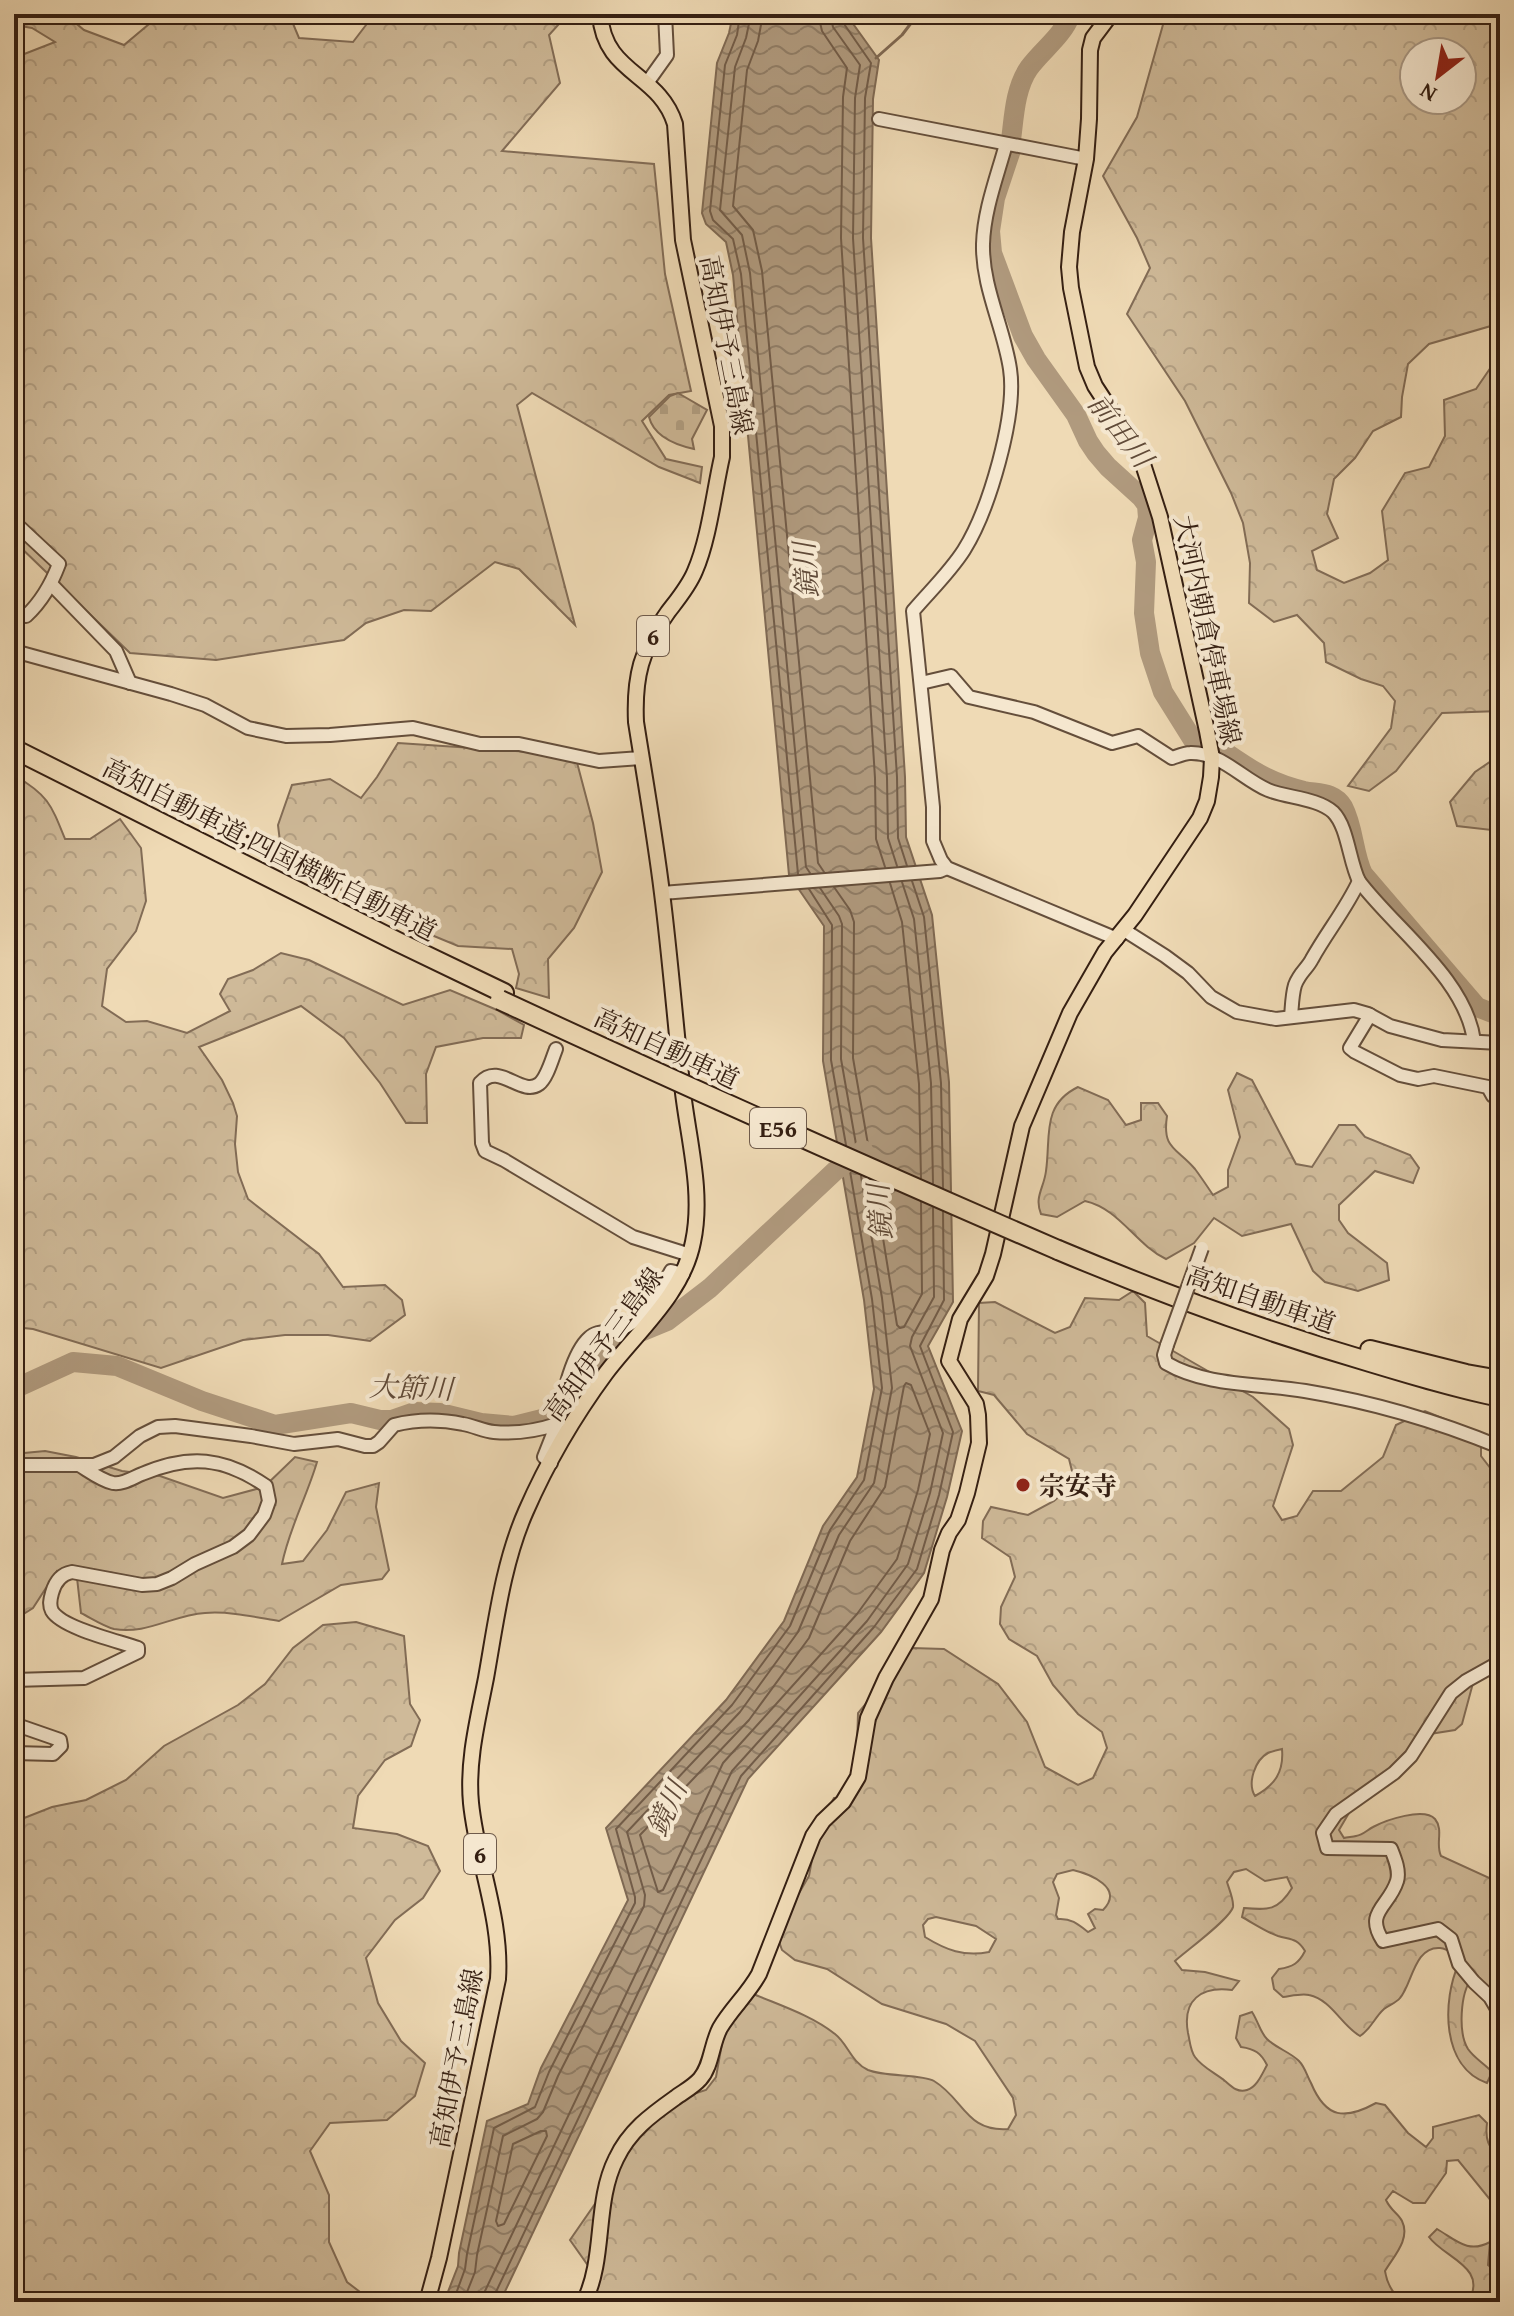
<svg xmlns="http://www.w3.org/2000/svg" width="1514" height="2316" viewBox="0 0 1514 2316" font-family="'Gentium Book Plus','Noto Serif JP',serif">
<defs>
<pattern id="forest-crowns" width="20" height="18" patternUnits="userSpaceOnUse" patternTransform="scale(2)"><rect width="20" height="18" fill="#cfba99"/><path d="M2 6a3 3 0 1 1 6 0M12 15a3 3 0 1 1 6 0" fill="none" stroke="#b29f83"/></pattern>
<pattern id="cemetery-stones" width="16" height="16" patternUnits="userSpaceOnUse" patternTransform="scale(2)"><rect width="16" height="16" fill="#cfba99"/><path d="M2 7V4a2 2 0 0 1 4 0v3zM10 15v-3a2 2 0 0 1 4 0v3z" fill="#b29f83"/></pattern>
<pattern id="water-waves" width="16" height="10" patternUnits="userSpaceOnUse" patternTransform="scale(2)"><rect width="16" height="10" fill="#b09a7e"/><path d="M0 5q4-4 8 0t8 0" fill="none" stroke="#907d66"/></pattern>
</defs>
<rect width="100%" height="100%" fill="#efdab5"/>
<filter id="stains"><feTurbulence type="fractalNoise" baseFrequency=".0025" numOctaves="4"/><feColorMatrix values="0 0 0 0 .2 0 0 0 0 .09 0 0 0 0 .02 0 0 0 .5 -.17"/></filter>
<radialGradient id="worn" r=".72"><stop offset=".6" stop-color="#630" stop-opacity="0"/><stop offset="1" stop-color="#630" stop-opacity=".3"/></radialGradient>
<g fill="url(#forest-crowns)" stroke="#826c56" stroke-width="2" fill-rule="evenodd">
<polygon points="14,14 65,14 84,30 124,45 161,14 289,14 299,38 353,42 366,25 359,14 568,14 549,35 560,83 502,151 654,164 665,274 691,391 669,395 642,421 666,459 702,467 700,483 659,467 532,393 517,405 575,625 519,569 495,562 431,611 404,610 366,623 344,640 216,660 130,653 14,541 14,58 55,42 32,28 14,25"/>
<path d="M 1166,14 L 1500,14 L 1500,335 L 1491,326 L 1429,344 L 1408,364 L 1402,397 L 1401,417 L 1373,431 L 1355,458 L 1334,479 L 1327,514 L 1338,538 L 1312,551 L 1317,570 L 1344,583 L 1370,573 L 1388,560 L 1382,511 L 1405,473 L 1429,467 L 1445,436 L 1444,400 L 1476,389 L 1500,354 L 1500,711 L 1442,713 L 1396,771 L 1369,791 L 1348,786 L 1391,728 L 1395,701 L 1383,686 L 1361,679 L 1326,662 L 1324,643 L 1297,615 L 1274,622 L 1249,603 L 1250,563 L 1243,523 L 1231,493 L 1185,401 L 1127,314 L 1150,268 L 1137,238 L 1103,176 L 1137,117 ZM 1414,52 L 1462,52 L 1462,100 L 1414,100 Z"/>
<polygon points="398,743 575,755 593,823 602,872 574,928 548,959 549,998 516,988 519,974 512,949 458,946 405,924 282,858 278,825 292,785 330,779 361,798 377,777"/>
<polygon points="1500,755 1500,831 1457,826 1450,802 1475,772"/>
<path d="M 14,775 C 48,795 51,804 65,839 L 90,839 L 120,819 L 141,848 L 146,901 L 136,931 L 107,969 L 102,1006 L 126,1022 L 147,1021 L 187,1033 L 230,1011 L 220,994 L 228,979 L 253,970 L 281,953 L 309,960 L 403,1005 L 450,990 L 497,1010 L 524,1025 L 521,1038 L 483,1038 L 436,1047 L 426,1074 L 427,1123 L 406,1123 L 380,1083 L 344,1038 L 301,1006 L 199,1047 L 222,1080 L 233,1103 L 237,1116 L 235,1144 L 238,1172 L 248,1199 L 319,1254 L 343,1287 L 385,1285 L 402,1300 L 405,1315 L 370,1341 L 328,1335 L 285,1335 L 243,1340 L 161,1368 L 33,1329 L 14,1327 Z"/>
<path d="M 1237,1073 L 1252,1080 L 1296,1164 L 1312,1167 L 1339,1125 L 1355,1125 L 1365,1137 L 1410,1155 L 1419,1168 L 1413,1183 L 1375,1171 L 1339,1205 L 1339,1220 L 1348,1233 L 1387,1263 L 1389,1280 L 1358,1291 L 1325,1282 L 1313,1271 L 1291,1224 L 1242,1236 L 1214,1218 L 1194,1243 L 1166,1259 C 1135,1244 1120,1209 1085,1201 L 1057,1217 L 1041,1214 C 1034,1197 1044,1188 1046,1171 C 1051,1137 1041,1105 1078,1087 L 1108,1100 L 1126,1125 L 1141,1120 L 1141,1103 L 1158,1103 L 1167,1116 C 1162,1149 1176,1147 1195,1169 C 1201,1177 1207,1186 1213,1195 L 1228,1187 L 1228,1170 L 1240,1137 L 1228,1090 Z"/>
<path d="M 1133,1291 L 1145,1303 L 1147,1336 L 1253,1397 L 1289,1429 L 1293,1445 L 1273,1506 L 1282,1520 L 1297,1516 L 1313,1491 L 1341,1491 L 1383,1457 L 1396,1425 L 1425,1411 L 1470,1429 L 1481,1440 L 1481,1456 L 1491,1469 L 1500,1468 L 1500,1665 L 1473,1683 L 1462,1724 L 1455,1730 L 1430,1734 L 1356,1801 L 1339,1830 L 1344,1838 C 1347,1837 1353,1837 1356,1836 C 1363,1835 1367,1830 1373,1827 C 1386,1820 1424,1807 1435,1819 C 1444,1830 1435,1844 1441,1856 L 1496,1881 L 1500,1885 L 1500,1997 L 1488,1994 L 1472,1978 C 1460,1993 1458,2033 1468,2049 C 1474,2058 1485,2064 1492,2072 L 1487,2083 C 1441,2067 1442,2000 1459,1963 C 1454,1955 1449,1949 1440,1948 C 1414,1946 1412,1985 1400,1998 C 1396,2003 1389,2005 1384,2009 C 1374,2018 1372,2028 1360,2036 C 1341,2025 1332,2000 1309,1995 C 1302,1993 1291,1996 1283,1997 L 1274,1989 L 1272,1978 L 1279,1969 C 1293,1967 1299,1963 1305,1951 C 1297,1938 1291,1940 1278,1936 C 1266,1932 1253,1923 1242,1917 L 1244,1908 C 1268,1910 1278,1911 1292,1888 L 1287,1877 L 1265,1881 L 1246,1869 L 1234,1872 L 1227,1882 C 1229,1889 1234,1900 1233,1907 C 1230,1919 1186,1951 1175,1961 L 1182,1970 L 1205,1972 L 1239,1981 L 1232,1990 C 1201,1986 1182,2000 1188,2033 C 1190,2041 1190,2050 1195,2057 C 1202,2067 1215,2073 1225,2081 C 1231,2086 1237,2093 1247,2090 C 1257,2087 1262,2074 1267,2065 C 1261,2053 1255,2049 1241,2047 L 1236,2038 L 1240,2016 L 1252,2012 C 1258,2021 1260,2032 1267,2039 C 1276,2048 1290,2052 1299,2061 C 1305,2067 1307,2076 1311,2083 C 1326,2119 1345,2120 1376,2103 L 1385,2105 L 1408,2133 L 1426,2147 L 1433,2138 L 1433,2127 L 1479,2115 L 1487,2123 C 1485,2140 1488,2147 1500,2157 L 1500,2212 L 1458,2160 L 1447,2161 L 1446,2173 L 1425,2203 L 1413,2203 L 1393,2191 L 1386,2200 C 1391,2211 1398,2213 1402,2221 C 1411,2239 1393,2257 1385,2271 C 1387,2284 1392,2294 1404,2302 L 584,2302 L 589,2267 L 570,2240 L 608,2185 L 619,2154 L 675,2100 L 706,2090 L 716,2077 L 725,2027 L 751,1993 C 779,2005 811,2015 835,2034 C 848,2044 851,2062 868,2070 C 885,2077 922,2074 934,2081 C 964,2099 966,2132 1008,2129 L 1016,2115 L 1013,2098 L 975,2041 L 946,2024 L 882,2004 L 827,1969 L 795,1960 L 782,1950 L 776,1933 L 809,1876 L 818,1827 L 834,1798 L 850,1797 L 856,1782 L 858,1713 L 912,1648 L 944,1649 L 998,1684 L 1027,1722 L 1045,1767 L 1078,1785 L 1093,1778 L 1107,1748 L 1102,1732 L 1078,1714 L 1053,1685 L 1037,1656 L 1009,1639 L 1000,1624 L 1001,1607 L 1015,1577 L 1010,1557 L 982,1538 L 983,1521 L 991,1507 L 1028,1515 L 1054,1501 L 1067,1490 L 1073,1475 L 1069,1459 L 1027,1434 L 994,1395 L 978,1391 L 979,1303 L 995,1302 L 1055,1333 L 1070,1327 L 1085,1298 L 1119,1300 ZM 1282,1749 C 1284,1772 1275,1785 1255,1796 C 1247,1783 1255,1760 1268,1753 C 1273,1751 1277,1750 1282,1749 ZM 1073,1870 C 1090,1874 1125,1888 1103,1910 L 1095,1909 L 1088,1914 L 1095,1928 L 1088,1932 C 1078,1924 1071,1918 1058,1919 L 1056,1915 L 1059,1898 L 1053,1882 L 1057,1874 ZM 936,1917 L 976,1926 L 996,1939 L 989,1952 C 964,1957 946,1950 925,1937 L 923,1925 L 928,1919 Z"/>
<path d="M 45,1451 L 76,1457 L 122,1471 L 160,1476 L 223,1498 L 264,1487 L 295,1457 L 317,1462 C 307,1496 289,1529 282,1564 L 303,1561 L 327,1530 L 346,1492 L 379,1483 L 376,1507 L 389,1570 L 382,1579 L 341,1585 L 279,1621 C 255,1617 229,1611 205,1613 C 173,1615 146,1635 114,1629 C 103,1626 91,1618 81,1613 L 77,1578 L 57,1571 L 33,1608 L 14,1620 L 14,1454 Z"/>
<polygon points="356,1622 404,1636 410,1704 420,1720 411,1746 385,1760 358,1796 353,1828 397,1834 428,1846 440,1871 423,1898 395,1920 366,1958 378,2003 401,2041 425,2063 415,2096 387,2120 330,2123 310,2151 329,2195 329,2242 347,2282 373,2302 14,2302 14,1822 52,1807 86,1800 126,1780 164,1746 238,1705 265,1684 293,1648 323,1625"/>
<path d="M 1437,2229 C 1456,2240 1468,2254 1490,2242 L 1488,2265 L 1500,2274 L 1500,2302 L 1468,2302 C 1489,2267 1444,2258 1429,2237 Z"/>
</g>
<path fill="url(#cemetery-stones)" stroke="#826c56" stroke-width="2" d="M 678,393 L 707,410 L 692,439 L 694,449 C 676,445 654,437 649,417 L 670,396 Z"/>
<polygon fill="url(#water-waves)" stroke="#7f6953" stroke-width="2" points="733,14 846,14 879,60 873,99 871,238 905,777 906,837 932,915 949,1082 953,1302 928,1346 962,1431 947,1497 924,1573 881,1632 748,1779 500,2302 444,2302 458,2266 459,2253 487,2121 528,2104 541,2068 628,1900 606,1828 726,1700 784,1621 823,1526 857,1477 874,1389 864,1300 823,1061 824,926 789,875 733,275 726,242 706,224 702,213 717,63 729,33"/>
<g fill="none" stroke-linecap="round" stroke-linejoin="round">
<g stroke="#725c48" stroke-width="2">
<polyline points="740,14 737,35 725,65 710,211 713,220 733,239 741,274 798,874"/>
<polyline points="751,14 746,38 735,67 720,210 742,235 750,273 806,867 810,873"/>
<polyline points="763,14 758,41 747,70 733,206 753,230 762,271 818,863 824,872"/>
<polyline points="818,14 822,31 847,68 843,97 841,238 875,778 876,839 885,867"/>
<polyline points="830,14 833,27 860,65 855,98 853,238 887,778 888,838 897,866"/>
<polyline points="840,14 842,21 871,63 865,98 863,238 897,777 898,838 907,866"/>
<polyline points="912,881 924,917 941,1083 943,1188"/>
<polyline points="902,882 914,919 931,1083 933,1183"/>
<polyline points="890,883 902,922 919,1084 921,1178"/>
<polyline points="834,887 850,910 854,922 853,1058 870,1156"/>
<polyline points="820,888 839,916 842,924 841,1059 857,1150"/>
<polyline points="809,889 832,925 831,1060 846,1145"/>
<polyline points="874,1182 897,1325 900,1328 904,1327 922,1294 921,1202"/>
<polygon points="906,1383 911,1385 930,1434 918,1490 897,1559 857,1614 723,1763 663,1890 658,1892 640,1835 749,1720 809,1638 850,1541 885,1487 904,1386"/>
<polygon points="541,2131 546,2131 547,2136 504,2224 498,2226 496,2221 513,2144"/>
<polyline points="453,2302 465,2269 467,2254 494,2128 535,2107 549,2072 635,1903 635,1897 616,1829 732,1705 790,1626 830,1530 864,1480 882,1388 872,1299 850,1171"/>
<polyline points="463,2302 475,2272 477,2255 503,2136 537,2119 543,2112 558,2076 644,1906 645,1895 627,1832 740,1712 798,1632 839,1535 874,1483 892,1388 882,1298 861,1176"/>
<polyline points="483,2302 485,2291 732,1771 867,1621 908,1564 930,1493 943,1433 910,1346 912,1337 934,1297 933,1208"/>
<polyline points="493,2302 494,2296 741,1776 874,1627 917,1569 939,1495 953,1432 920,1346 944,1300 943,1212"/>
</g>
<polyline stroke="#7f6953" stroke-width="3" points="876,58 902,35 918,14"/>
<g stroke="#b09a7e" stroke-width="20">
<path d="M 1011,140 C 1014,117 1015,88 1029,68 C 1043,49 1062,37 1071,14"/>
<polyline points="1011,150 995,198 990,231 992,253 1023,336 1036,359 1076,415 1088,441 1096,453 1108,467 1141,497 1147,505 1148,518 1142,540 1146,562 1144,613 1150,653 1163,692 1193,740 1201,745"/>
<path d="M 1225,752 C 1253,771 1270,783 1304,791 C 1319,794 1334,792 1343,807 C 1354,828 1353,853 1363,874 L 1477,1007 L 1500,1016"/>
<polyline points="14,1389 73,1362 117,1366 202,1401 275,1425 351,1413 380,1420 392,1420 415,1412 440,1413 481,1423 514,1426 542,1419 568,1408 599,1368 608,1350 621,1340 667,1321 710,1288 835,1171 863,1150"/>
</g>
<polyline stroke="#cab594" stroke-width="12" stroke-dasharray="12 6" stroke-linecap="butt" points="14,625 26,616"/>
<g stroke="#644e3b" stroke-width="16">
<g id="minor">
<polyline points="647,83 667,55 665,14"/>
<polyline points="879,119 1086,159"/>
<path d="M 1006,144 C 997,177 984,210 983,244 C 982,287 1004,328 1010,369 C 1017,415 989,510 964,550 C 950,572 930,591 913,611 L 933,807 L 933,841 L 941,860 L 947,868 L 1117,939"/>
<path d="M 14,522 L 59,564 C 51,585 42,601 26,616"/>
<polyline points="51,584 116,651 130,683"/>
<polyline points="14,651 171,694 205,705 248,728 286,736 330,735 413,728 480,744 519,744 599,761 641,758"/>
<path d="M 921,683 L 951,676 L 969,697 L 1034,712 L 1112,743 L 1138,736 L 1172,758 C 1178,756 1185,753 1190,753 C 1221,752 1242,779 1268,790 C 1288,798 1317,798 1333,812 C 1348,827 1349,861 1359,881 C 1395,929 1466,979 1474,1041"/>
<polyline points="662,893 940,871 947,868"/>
<polyline points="1124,930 1165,956 1188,973 1211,997 1237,1012 1276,1019 1354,1010 1368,1014 1390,1026 1442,1040 1500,1043"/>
<polyline points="1370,1015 1350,1048 1355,1052 1400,1075 1418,1079 1434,1076 1488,1087 1493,1096"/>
<path d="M 1291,1017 C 1292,1006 1292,995 1295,985 C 1300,972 1307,969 1312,959 C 1327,932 1346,909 1359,881"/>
<path d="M 556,1049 C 552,1059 547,1078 539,1084 C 521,1097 499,1061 480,1083 L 482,1143 L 485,1151 L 504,1160 L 633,1237 L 690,1255"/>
<path d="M 1167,1345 L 1164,1355 L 1166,1363 C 1207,1387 1259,1383 1305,1391 C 1372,1402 1437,1421 1500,1447"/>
<path d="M 557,1424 C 562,1401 571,1354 589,1338 C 597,1330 608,1333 618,1330 C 643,1322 659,1293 671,1271 L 683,1274"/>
<path d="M 14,1465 L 94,1465 L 114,1457 L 140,1436 L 158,1427 L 175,1426 L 251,1436 L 294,1444 L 338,1439 L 365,1446 L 373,1446 L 379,1442 L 394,1425 C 418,1419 439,1419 463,1424 C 474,1426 484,1431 494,1432 C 516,1434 536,1431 557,1424 L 544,1457 L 551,1463"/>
<path d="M 1500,1662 L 1466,1681 L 1451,1693 L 1411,1756 L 1394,1773 L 1336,1814 L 1323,1833 L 1327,1848 L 1391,1849 C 1395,1859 1400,1871 1397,1881 C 1389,1907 1364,1912 1383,1941 L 1438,1929 L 1451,1939 L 1459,1964 L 1474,1982 L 1490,1997 L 1500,2014"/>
<path d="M 14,1680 L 84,1678 L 138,1652 L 138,1648 C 118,1641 62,1628 52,1611 C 49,1605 50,1600 52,1593 C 55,1582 61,1574 72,1572 L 142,1585 L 157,1584 L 172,1578 L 195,1564 L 233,1547 L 249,1535 L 264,1515 L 269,1501 L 266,1486 C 224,1457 189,1454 142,1474 C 134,1477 122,1485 113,1483 C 102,1481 89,1471 79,1465"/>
<polyline points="14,1724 60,1740 61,1746 53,1754 14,1753"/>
</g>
</g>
<g stroke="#351f12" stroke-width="18">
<g id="major">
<path d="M 427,2302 L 439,2258 L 498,1979 C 502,1918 477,1863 471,1803 C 467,1761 478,1719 486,1678 C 496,1622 503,1563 526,1511 C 547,1463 575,1415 606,1373 C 637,1332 683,1294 693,1242 C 704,1191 687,1135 682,1084 C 675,1020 670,956 662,893 C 655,836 645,779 636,722 C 634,677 641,649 668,612 C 678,599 689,586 695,571 C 709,539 714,492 722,457 L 722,426 L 683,240 L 675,124 C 659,72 604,75 600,14"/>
<path d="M 584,2302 C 606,2258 594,2203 616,2159 C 629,2131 651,2115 675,2098 C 683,2092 693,2087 700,2079 C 712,2065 711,2045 720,2028 C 731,2009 748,1994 759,1974 L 813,1836 L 823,1821 L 843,1802 L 858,1777 L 868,1718 L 886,1678 L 931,1599 L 942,1550 L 949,1533 L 958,1520 L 967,1493 L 979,1443 L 978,1415 L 976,1404 L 949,1361 L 960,1319 L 986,1276 L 993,1254 L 1022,1126 L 1070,1013 L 1105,952 L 1135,915 L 1200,818 L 1207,801 L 1211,777 L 1212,758 L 1207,731 L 1160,517 L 1140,455 L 1095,386 L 1087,367 L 1071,288 L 1069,267 L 1072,232 L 1086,159 L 1089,119 L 1090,50 L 1093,38 L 1111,14"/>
</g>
</g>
<g stroke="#351f12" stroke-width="22">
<g id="highway">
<polyline points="14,749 398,942 504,993"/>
<path d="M 1058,1250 C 1160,1293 1264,1331 1370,1362 C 1413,1375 1456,1388 1500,1397"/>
<polyline points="1370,1350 1466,1374 1500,1380"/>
</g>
</g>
<use href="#minor" stroke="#f5e7cf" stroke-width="12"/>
<use href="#major" stroke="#efdab5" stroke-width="14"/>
<use href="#highway" stroke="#efdab5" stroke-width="18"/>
<g stroke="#644e3b" stroke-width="16" stroke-linecap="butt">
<polyline id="minor-bridge" points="1167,1345 1202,1248"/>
</g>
<g stroke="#351f12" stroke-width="22" stroke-linecap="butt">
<path id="highway-bridge" d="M 500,1000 C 685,1086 871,1169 1058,1250"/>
</g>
<use href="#minor-bridge" stroke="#f5e7cf" stroke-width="12"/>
<use href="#highway-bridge" stroke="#efdab5" stroke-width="18"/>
</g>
<circle fill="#8f2418" stroke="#f5e7cf" stroke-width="3" cx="1023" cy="1485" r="8"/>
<g text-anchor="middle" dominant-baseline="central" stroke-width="8" stroke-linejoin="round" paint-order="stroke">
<g fill="#f5e7cf" stroke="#6f5b4b" stroke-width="2">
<rect x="637" y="616" width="32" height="40" rx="6"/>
<rect x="750" y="1108" width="56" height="40" rx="6"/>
<rect x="464" y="1834" width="32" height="40" rx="6"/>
</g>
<g font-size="24" font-weight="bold" fill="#351f12">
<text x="653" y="636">6</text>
<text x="778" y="1128">E56</text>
<text x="480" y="1854">6</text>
</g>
<g font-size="26" fill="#351f12" stroke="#f5e7cf">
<text transform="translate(727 345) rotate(79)">高知伊予三島線</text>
<text transform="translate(1208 630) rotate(78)">大河内朝倉停車場線</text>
<text transform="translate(270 849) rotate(27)">高知自動車道;四国横断自動車道</text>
<text transform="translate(667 1048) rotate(25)">高知自動車道</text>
<text transform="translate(1261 1299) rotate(19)">高知自動車道</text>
<text transform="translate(603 1344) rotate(-54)">高知伊予三島線</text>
<text transform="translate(456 2058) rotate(-79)">高知伊予三島線</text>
</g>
<g font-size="26" font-weight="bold" fill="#351f12" stroke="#f5e7cf" text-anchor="start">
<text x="1039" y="1485">宗安寺</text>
</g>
<g font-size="28" font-style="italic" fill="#604a38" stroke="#f5e7cf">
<text transform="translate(1121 430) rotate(52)">前田川</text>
<text transform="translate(805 570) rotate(-94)">鏡川</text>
<text transform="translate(879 1212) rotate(-94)">鏡川</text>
<text transform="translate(411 1387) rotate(2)">大節川</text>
<text transform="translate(666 1808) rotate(-65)">鏡川</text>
</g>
</g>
<rect width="1514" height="2316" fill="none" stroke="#efdab5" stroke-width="48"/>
<rect x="16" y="16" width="1482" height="2284" fill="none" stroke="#351f12" stroke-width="4"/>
<rect x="24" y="24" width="1466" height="2268" fill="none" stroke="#351f12" stroke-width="2"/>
<g transform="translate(1438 76) rotate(211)"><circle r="38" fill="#f5e7cf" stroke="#a89783" stroke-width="2"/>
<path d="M0-6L14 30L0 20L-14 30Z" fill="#8f2418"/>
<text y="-12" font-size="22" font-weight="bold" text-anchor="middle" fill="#351f12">N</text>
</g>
<rect width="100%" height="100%" filter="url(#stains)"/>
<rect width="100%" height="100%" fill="url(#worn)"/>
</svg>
